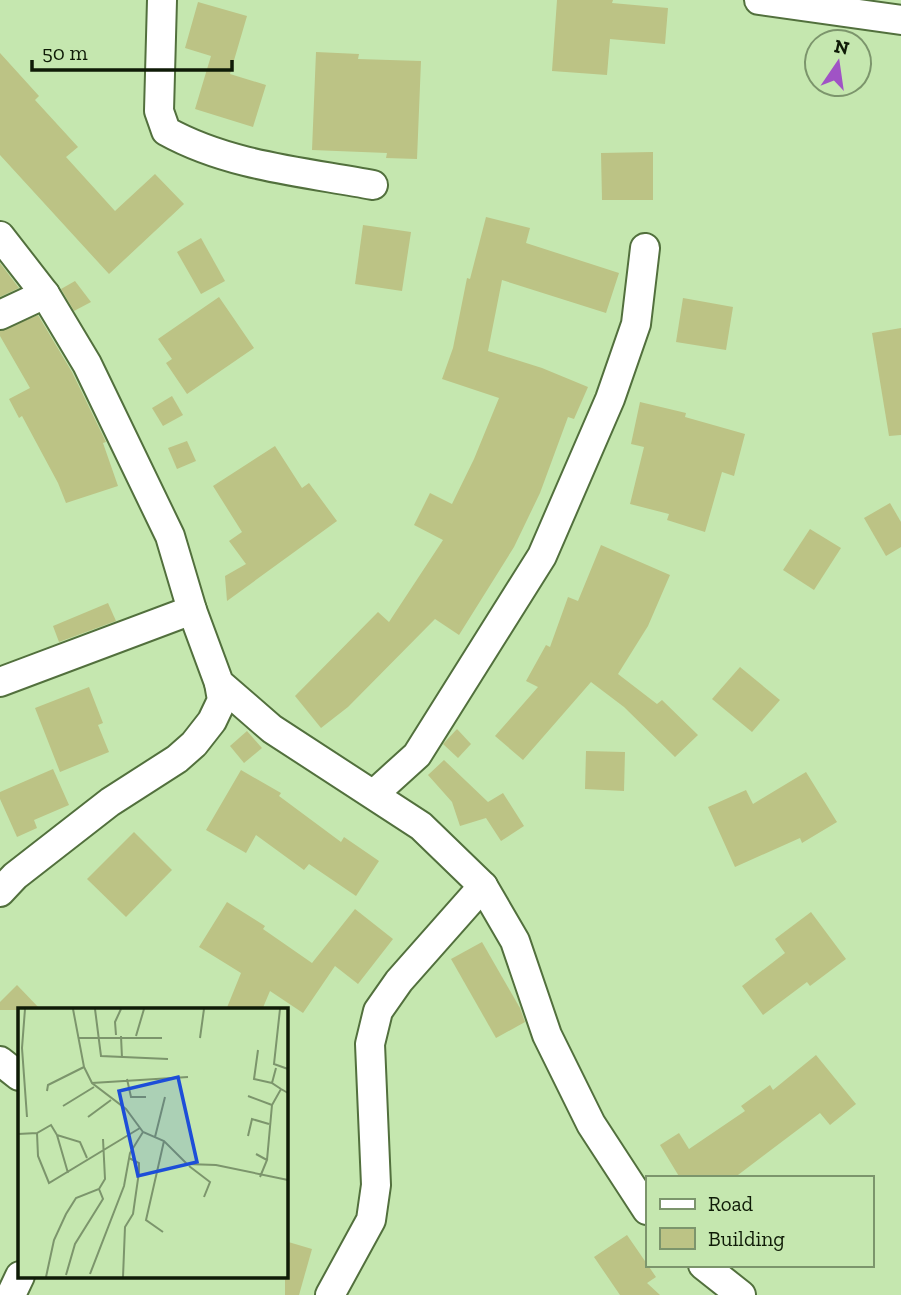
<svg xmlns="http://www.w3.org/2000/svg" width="901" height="1295" viewBox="0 0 901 1295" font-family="'Zilla Slab',serif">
<rect width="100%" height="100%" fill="#c5e7af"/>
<g fill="#bcc385">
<polygon points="557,0 613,0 612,3 668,8 665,44 610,39 607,75 552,71"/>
<polygon points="198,2 247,16 230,74 266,85 253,127 195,109 211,56 185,48"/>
<polygon points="316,52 359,54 358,59 421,61 417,159 386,158 387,153 312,150"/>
<polygon points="0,53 39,96 35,100 78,147 66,157 115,211 155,174 184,204 109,274 0,155"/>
<polygon points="653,152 653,200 602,200 601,153"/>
<polygon points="486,217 530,228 526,243 619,273 606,313 502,280 488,351 542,368 588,387 574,419 568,417 540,493 514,547 459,635 435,619 348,707 321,728 295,696 378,612 389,622 443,540 414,525 430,493 452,504 474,459 499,398 442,379 453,348 467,278 470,279"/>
<polygon points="363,225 411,232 402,291 355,284"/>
<polygon points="201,238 225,281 201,294 177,252"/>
<polygon points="0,263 19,288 0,297"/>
<polygon points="75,281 91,302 74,311 61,289"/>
<polygon points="219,297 254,348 187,394 166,363 172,359 158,339"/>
<polygon points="683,298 733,307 726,350 676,342"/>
<polygon points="38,315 72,372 106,442 103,443 118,486 66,503 58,483 22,416 19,418 9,399 30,388 0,336 0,331"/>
<polygon points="901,328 901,435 889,436 872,333"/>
<polygon points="172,396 183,415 163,426 152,408"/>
<polygon points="640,402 686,413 685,417 745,434 734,476 722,472 705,532 667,520 669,514 630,504 644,447 631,444"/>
<polygon points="187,441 196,461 177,469 168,448"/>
<polygon points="275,446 302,488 309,483 337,521 227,601 225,576 246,564 229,541 242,532 213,486"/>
<polygon points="890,503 901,522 901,547 886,556 864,518"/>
<polygon points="810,529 841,548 814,590 783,570"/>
<polygon points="601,545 670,575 648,626 618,674 657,704 662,700 698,735 675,757 624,707 591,682 523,760 495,736 538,687 526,681 546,645 550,647 568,597 578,601"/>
<polygon points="108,603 116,621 59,642 53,626"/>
<polygon points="740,667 780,700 752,732 712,699"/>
<polygon points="89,687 103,723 98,725 109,752 60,772 35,708"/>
<polygon points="457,729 471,744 458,758 443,744"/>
<polygon points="247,731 262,748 244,763 230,746"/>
<polygon points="586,751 625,752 624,791 585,789"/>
<polygon points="444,760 488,802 503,793 524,826 501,841 486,818 460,826 452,802 428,775"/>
<polygon points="53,769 69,805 34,820 37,828 17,837 0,799 0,792"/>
<polygon points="241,770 281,793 279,796 341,842 344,837 379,861 356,896 309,864 304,870 256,835 246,853 206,830"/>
<polygon points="806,772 837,822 802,843 800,838 735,867 708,807 746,790 753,804"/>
<polygon points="134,832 172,870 126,917 87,879"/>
<polygon points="227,902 265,926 263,929 312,963 355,909 393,939 358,984 335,966 303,1013 270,991 262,1010 226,1010 241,973 199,947"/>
<polygon points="811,912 846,959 810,986 807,982 763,1015 742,986 785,953 775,939"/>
<polygon points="482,942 520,1008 525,1022 496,1038 451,959"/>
<polygon points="17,985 41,1010 0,1010 0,1002"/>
<polygon points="816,1055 856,1104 830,1125 820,1113 734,1178 680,1178 660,1145 679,1133 689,1149 745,1111 741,1106 770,1085 773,1090"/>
<polygon points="627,1235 656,1277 647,1283 660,1295 620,1295 594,1257"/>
<polygon points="285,1241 312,1249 299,1295 285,1295"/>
</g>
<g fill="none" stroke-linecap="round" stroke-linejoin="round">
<g stroke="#52703d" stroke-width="32">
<g id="minor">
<path d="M 162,0 L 159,111 L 166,131 C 229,166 304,172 373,185"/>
<polyline points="759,0 901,20"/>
<polyline points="0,236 45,294 87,364 170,536 192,610 219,683 272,729 421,826 483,886 515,941 547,1035 591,1124 647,1210"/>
<polyline points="0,315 45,294"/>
<polyline points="0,682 192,610"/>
<polyline points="374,794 417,755 542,556 610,399 636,324 645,248"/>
<polyline points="0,892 15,876 110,802 177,759 194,744 212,721 222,700 219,683"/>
<polyline points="0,1061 19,1076"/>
<polyline points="703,1265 741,1295"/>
<polyline points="11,1295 20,1276"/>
<polyline points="330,1295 371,1220 376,1185 370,1044 378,1011 399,981 483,886"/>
</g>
</g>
<use href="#minor" stroke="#fff" stroke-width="28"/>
</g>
<g transform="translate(18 1008)">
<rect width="270" height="270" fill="#c5e7af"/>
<path fill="none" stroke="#7c956c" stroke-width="2" d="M 7,1 L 4,40 L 9,109M 55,1 L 66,59 L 74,75 L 108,101 L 125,124 L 146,133 L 169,156 L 198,157 L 270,172M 77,1 L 83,48 L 150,51M 262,1 L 256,56 L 270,61M 98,27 L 97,14 L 103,1M 103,28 L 104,50M 118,28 L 126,1M 61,30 L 144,30M 182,30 L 186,1M 240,42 L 236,71 L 254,75M 258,60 L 254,75 L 263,81M 109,71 L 113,89 L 128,89M 74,75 L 170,69M 29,83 L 30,77 L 66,59M 230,88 L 254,97M 45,98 L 76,79M 70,109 L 93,92M 19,125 L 20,148 L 31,175 L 122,120M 0,126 L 19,125 L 33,117 L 39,127M 230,128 L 234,111 L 251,116M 137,129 L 147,89M 238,146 L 249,152 L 242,169M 249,152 L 254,97 L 263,81 L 270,85M 171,158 L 192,174 L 186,189M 50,165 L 39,127 L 62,134 L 69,150M 145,224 L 128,212 L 146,133M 72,266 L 106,178 L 112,145 L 125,124M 48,267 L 57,236 L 85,191 L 81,181M 28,269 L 36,232 L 48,206 L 58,190 L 81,181 L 87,171 L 85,131M 105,269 L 107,219 L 115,206 L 121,164 L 121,155 L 111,150"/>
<path fill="#1d4ed8" fill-opacity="0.15" stroke="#1d4ed8" stroke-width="3.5" d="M 160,69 L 179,154 L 120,168 L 101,83 Z"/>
<rect width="270" height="270" fill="none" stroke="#0f1b07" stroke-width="3.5"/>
</g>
<rect x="646" y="1176" width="228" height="91" fill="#c5e7af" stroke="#7c956c" stroke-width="2"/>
<rect x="660" y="1199" width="35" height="10" fill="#ffffff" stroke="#7c956c" stroke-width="2"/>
<text x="708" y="1211" font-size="21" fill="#0f1b07">Road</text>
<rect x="660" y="1228" width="35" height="21" fill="#bcc385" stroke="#7c956c" stroke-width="2"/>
<text x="708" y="1246" font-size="21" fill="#0f1b07">Building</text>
<g transform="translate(838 63) rotate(13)"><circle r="33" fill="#c5e7af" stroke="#7c956c" stroke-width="2"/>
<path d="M0-5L12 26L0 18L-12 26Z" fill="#a053c5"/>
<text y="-10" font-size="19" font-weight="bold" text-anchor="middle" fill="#0f1b07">N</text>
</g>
<path d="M32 60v10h200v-10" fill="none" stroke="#0f1b07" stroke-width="3.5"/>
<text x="42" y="60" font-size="21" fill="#0f1b07" stroke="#c5e7af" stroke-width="5" paint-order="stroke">50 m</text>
</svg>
